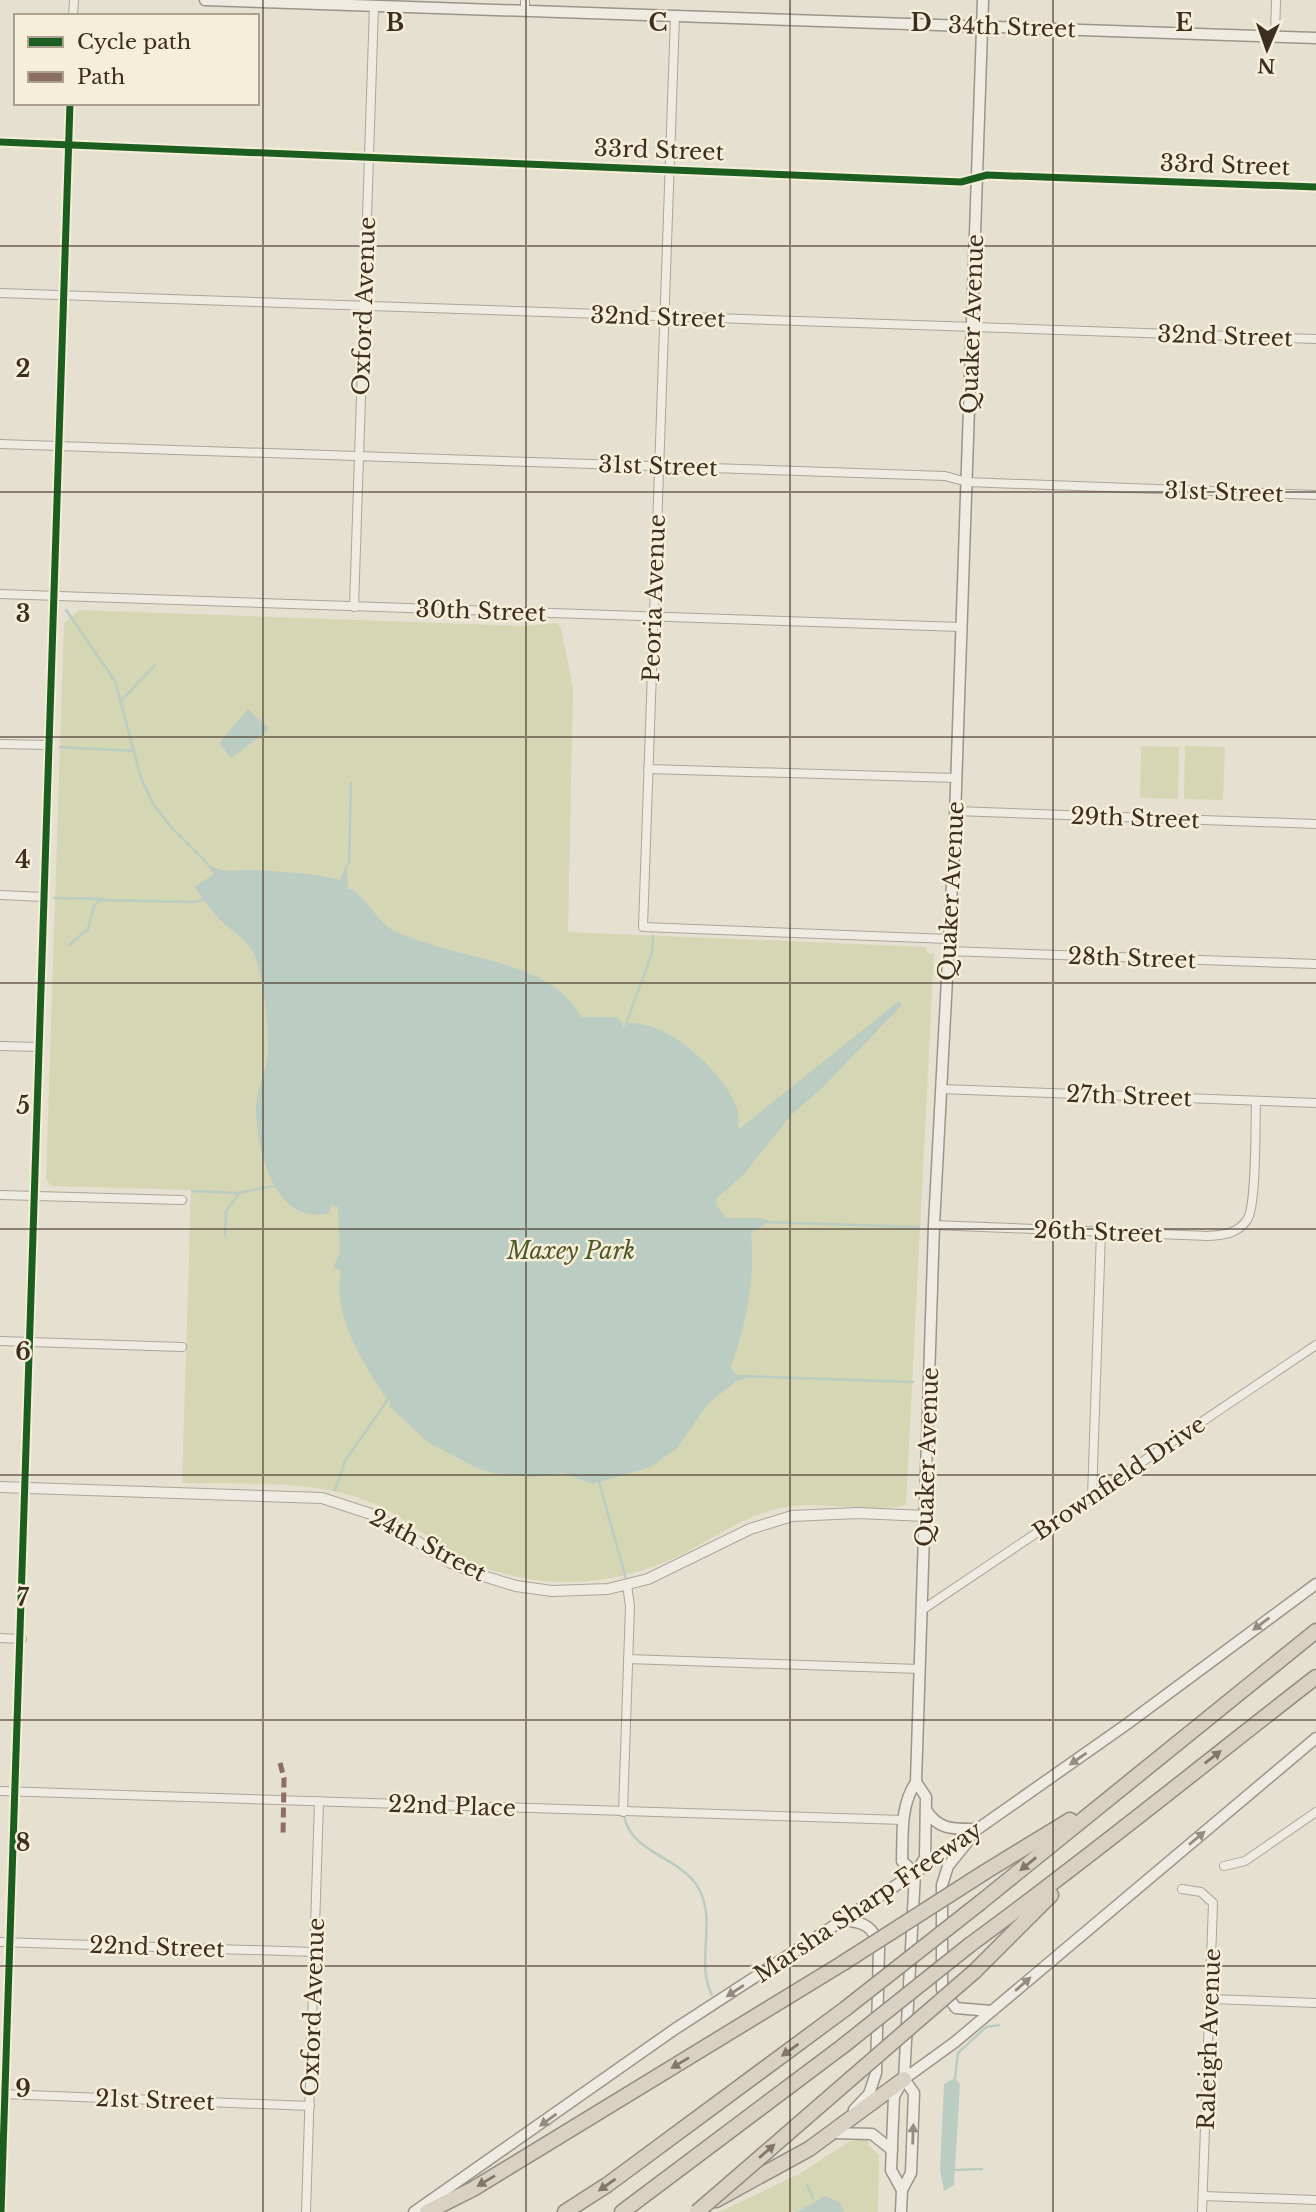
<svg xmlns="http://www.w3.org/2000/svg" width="1316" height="2212" viewBox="0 0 1316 2212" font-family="'Libre Baskerville',serif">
<rect width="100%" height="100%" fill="#e6e0d1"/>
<g fill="#d5d6b3">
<path d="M 79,610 L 526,626 L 557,623 L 561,628 L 573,688 L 568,932 L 927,947 L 926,950 L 931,955 L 934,952 L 906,1505 C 867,1514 821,1499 780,1508 C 744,1516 717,1536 685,1553 C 639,1576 587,1587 536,1580 C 508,1576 480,1568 456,1554 C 428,1539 404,1517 375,1504 C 315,1478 245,1485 182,1483 L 191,1190 L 52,1186 L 46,1180 L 64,623 Z"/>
<polygon points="1141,746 1179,747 1178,799 1140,798"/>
<polygon points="1185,746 1225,747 1223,800 1184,799"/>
<polygon points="861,2138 868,2139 868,2145 879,2155 878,2212 719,2212 799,2174 850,2141"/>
</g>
<g fill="#bbccc2">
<polygon points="248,709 268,727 268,731 231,758 219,743"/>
<path d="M 205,863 C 229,876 231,868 257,870 C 283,872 314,873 340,880 L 347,863 L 351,863 L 347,866 L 348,889 C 360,889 376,918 388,927 C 394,932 404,935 412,938 C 465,960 552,961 581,1017 L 617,1017 L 623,1023 L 622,1028 L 626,1024 L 626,1029 L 628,1023 C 668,1020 724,1072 737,1108 C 739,1115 738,1124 738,1130 L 899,1001 L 902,1005 L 822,1088 L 791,1115 L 744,1174 L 716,1199 L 717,1206 L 726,1218 L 757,1218 L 771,1221 L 762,1221 L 765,1224 L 751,1233 C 755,1278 747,1324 731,1366 L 735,1374 L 747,1378 L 735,1382 L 708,1404 L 677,1448 L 651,1467 L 592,1484 L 563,1473 L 534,1477 L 493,1473 L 477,1468 L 429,1443 L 390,1407 L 390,1396 L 386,1398 C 364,1364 331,1315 341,1271 L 333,1267 L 340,1253 L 338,1207 L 332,1205 L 329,1213 C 276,1226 258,1155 256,1112 C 255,1091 268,1070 268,1049 C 268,1020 264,987 256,959 C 250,940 233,933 220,920 C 211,910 203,898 194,887 L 214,874 Z"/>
<polygon points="955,2078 960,2084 954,2185 944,2191 940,2170 944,2084"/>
<polygon points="825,2196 839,2202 844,2212 797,2212"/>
</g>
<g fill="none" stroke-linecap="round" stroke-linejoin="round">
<g stroke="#bbccc2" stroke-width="2.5">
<polyline points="66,610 115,681 141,778 153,804 171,827 207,863"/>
<polyline points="121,701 155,665"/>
<polyline points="60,747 134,751"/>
<polyline points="349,863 351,783"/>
<polyline points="54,898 102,899"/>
<polyline points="69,945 88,929 94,906 100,900 195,902 204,899"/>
<polyline points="626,1024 652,953 653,936"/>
<polyline points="192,1191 237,1193 274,1186"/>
<polyline points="761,1222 919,1227"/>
<polyline points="225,1236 226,1211 239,1194"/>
<polyline points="742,1376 913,1382"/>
<polyline points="599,1482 627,1582"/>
<polyline points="335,1490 345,1461 389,1398"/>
<path d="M 624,1815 C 629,1853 682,1857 699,1889 C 717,1922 695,1962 712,1995"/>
<polyline points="955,2078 958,2053 986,2027 999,2025"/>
<polyline points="954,2170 982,2169"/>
<polyline points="807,2185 813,2198"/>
</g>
<g stroke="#aca599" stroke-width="10">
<g id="minor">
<polyline points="525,0 525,11"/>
<polyline points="73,16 74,0"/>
<polyline points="675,16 643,927 949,939"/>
<polyline points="1275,36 1276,0"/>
<polyline points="0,142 961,182 987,175 1316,187"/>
<polyline points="0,293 1316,339"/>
<polyline points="0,444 945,476 967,482 1316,495"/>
<polyline points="0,594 961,627"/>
<polyline points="354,607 374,6"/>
<polyline points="0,744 49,745"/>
<polyline points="648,769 956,778"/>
<polyline points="955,811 1316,824"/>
<polyline points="0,895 44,897"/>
<polyline points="948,951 1316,964"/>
<polyline points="0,1046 39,1047"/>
<polyline points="941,1089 1316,1103"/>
<polyline points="0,1195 182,1200"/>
<path d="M 934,1225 L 1208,1236 C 1224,1235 1237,1234 1247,1220 C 1257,1205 1255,1123 1256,1101"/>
<polyline points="0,1341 182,1347"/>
<polyline points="1092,1497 1101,1232"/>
<polyline points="922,1610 1316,1345"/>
<polyline points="0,1638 22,1639"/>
<polyline points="628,1659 919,1669"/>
<polyline points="0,1791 903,1820"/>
<polyline points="623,1812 630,1606 627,1585"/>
<polyline points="1224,1866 1245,1861 1316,1812"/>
<polyline points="1182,1889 1201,1892 1213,1903 1202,2212"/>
<polyline points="0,1942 314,1952"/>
<polyline points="1210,1999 1316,2003"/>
<polyline points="3,2094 310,2106"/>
<polyline points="1203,2196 1316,2200"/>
<polyline points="1,2212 70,103"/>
<polyline points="306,2212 319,1801"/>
</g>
</g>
<g stroke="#aca599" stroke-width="12">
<polyline id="tertiary" points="0,1487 322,1498 377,1516 451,1563 480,1575 516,1586 552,1591 608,1589 648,1579 750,1529 792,1516 858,1513 925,1516"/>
</g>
<g stroke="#9b958a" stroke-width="13">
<g id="secondary">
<polyline points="205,0 1316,38"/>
<path d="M 926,1810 C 939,1831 955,1829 977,1829"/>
<polyline points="969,1840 948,1866 942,1885 942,1989 956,2008 991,2011"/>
<path d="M 915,1873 L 902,1861 C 903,1833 900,1806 916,1782 L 934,1225 L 954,846 L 983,0"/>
<path d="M 843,1920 C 864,1922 874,1926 879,1948 L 876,2073 L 869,2094 L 854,2110"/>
<polyline points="904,2079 955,2042 1316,1738"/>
<polyline points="833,2133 872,2134 892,2150"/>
<polyline points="902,2190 891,2170 894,2096 904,2079 915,1873 925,1858 926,1797 916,1782"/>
<polyline points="414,2212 675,2029 915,1873 1127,1724 1316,1584"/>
<polyline points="901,2212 902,2190 911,2173 914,2093 904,2079"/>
</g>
</g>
<g stroke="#918b80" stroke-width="17">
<g id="motorway">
<polyline points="985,1872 1070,1820"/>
<polyline points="981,1902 1316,1631"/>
<path d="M 971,1944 C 1089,1858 1201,1766 1316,1677"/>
<polyline points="975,1971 1051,1895"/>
<polyline points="716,2200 809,2149 904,2079"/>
<polyline points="427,2212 473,2189 843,1963"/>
<polyline points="565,2212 607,2185 845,2009"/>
<polyline points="622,2212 843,2046"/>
</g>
</g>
<use href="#minor" stroke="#eeebe2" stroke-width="8"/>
<use href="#tertiary" stroke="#eeebe2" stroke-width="10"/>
<use href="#secondary" stroke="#eeebe2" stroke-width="10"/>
<use href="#motorway" stroke="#d9d1c2" stroke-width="14"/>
<g stroke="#918b80" stroke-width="17" stroke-linecap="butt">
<g id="motorway-bridge">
<polyline points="843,1963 985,1872"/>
<polyline points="845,2009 981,1902"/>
<polyline points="843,2046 971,1944"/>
<polyline points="697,2212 975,1971"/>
</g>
</g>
<use href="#motorway-bridge" stroke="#d9d1c2" stroke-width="14"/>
<polyline stroke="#8d6e63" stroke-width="5" stroke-dasharray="10 5" stroke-linecap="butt" points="280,1763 284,1778 283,1836"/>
<g stroke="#f6eed8" stroke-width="11">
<g id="cycleway">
<polyline points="0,142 961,182 987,175 1316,187"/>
<polyline points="1,2212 70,103"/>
</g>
</g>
<use href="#cycleway" stroke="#1b5e20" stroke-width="7"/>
</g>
<defs><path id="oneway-solid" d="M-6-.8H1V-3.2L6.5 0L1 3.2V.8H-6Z" transform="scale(1.75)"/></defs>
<g fill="#958c81">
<use href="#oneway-solid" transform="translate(1261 1624) rotate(143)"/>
<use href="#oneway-solid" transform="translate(1078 1759) rotate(145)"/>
<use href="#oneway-solid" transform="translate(1197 1838) rotate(-40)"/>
<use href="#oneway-solid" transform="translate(1023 1984) rotate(-41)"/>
<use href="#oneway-solid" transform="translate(735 1991) rotate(147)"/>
<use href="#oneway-solid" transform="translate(548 2120) rotate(144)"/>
<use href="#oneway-solid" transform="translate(913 2134) rotate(-88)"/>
</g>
<g fill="#837769">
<use href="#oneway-solid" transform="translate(1213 1757) rotate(-38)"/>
<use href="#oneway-solid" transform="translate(1028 1864) rotate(141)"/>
<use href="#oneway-solid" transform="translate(790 2050) rotate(144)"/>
<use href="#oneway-solid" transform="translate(680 2063) rotate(149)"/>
<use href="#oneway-solid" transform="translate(767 2151) rotate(-41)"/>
<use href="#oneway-solid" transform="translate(486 2181) rotate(149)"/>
<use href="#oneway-solid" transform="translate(607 2185) rotate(145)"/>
</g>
<path fill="none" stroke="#3c2e20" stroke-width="2" stroke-opacity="0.55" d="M 263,0 L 263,2212M 526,0 L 526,2212M 790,0 L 790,2212M 1053,0 L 1053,2212M 0,246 L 1316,246M 0,492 L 1316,492M 0,737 L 1316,737M 0,983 L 1316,983M 0,1229 L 1316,1229M 0,1475 L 1316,1475M 0,1720 L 1316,1720M 0,1966 L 1316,1966"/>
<g text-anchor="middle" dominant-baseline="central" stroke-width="5" stroke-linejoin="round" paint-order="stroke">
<g font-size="23" fill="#3c2e20" stroke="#f6eed8">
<text transform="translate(1012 27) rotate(2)">34th Street</text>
<text transform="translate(659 150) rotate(2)">33rd Street</text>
<text transform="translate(1225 165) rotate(2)">33rd Street</text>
<text transform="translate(364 306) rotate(-88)">Oxford Avenue</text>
<text transform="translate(658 317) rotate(2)">32nd Street</text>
<text transform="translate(972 324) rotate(-88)">Quaker Avenue</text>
<text transform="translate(1225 336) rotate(2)">32nd Street</text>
<text transform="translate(658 466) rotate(2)">31st Street</text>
<text transform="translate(1224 492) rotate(2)">31st Street</text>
<text transform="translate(654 598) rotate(-88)">Peoria Avenue</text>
<text transform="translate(481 611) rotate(2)">30th Street</text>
<text transform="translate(1135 818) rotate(2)">29th Street</text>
<text transform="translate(951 891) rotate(-87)">Quaker Avenue</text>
<text transform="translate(1132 958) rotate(2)">28th Street</text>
<text transform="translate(1129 1096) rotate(2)">27th Street</text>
<text transform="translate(1098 1232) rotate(2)">26th Street</text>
<text transform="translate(927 1457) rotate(-88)">Quaker Avenue</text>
<text transform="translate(1119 1478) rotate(-34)">Brownfield Drive</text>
<text transform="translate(428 1545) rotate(28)">24th Street</text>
<text transform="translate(452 1806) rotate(2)">22nd Place</text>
<text transform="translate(868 1902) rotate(-34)">Marsha Sharp Freeway</text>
<text transform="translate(157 1947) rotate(2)">22nd Street</text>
<text transform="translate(313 2007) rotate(-88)">Oxford Avenue</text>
<text transform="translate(1209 2039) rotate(-88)">Raleigh Avenue</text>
<text transform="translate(155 2100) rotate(2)">21st Street</text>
</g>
<g font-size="23" font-style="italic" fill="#4b5827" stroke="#f6eed8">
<text x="571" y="1251">Maxey Park</text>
</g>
</g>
<g font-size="23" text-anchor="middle" font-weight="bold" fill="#3c2e20" stroke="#f6eed8" stroke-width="5" stroke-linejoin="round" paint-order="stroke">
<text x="395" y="31">B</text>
<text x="658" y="31">C</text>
<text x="921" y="31">D</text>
<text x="1184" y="31">E</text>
<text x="23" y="377">2</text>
<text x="23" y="622">3</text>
<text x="23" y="868">4</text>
<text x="23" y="1114">5</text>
<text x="23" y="1360">6</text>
<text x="23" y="1606">7</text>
<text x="23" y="1851">8</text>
<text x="23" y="2097">9</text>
</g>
<rect x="14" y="14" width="245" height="91" fill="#f6eed8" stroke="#aca18e" stroke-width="2"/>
<rect x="28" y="37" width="35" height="10" fill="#1b5e20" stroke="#aca18e" stroke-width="2"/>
<text x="77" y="49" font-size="21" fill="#3c2e20">Cycle path</text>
<rect x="28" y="72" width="35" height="10" fill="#8d6e63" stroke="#aca18e" stroke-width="2"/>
<text x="77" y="84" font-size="21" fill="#3c2e20">Path</text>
<g transform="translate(1267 49) rotate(182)" stroke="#f6eed8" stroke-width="5" paint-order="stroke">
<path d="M0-5L12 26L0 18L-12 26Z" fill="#3c2e20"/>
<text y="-10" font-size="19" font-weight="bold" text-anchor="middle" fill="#3c2e20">N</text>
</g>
</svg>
